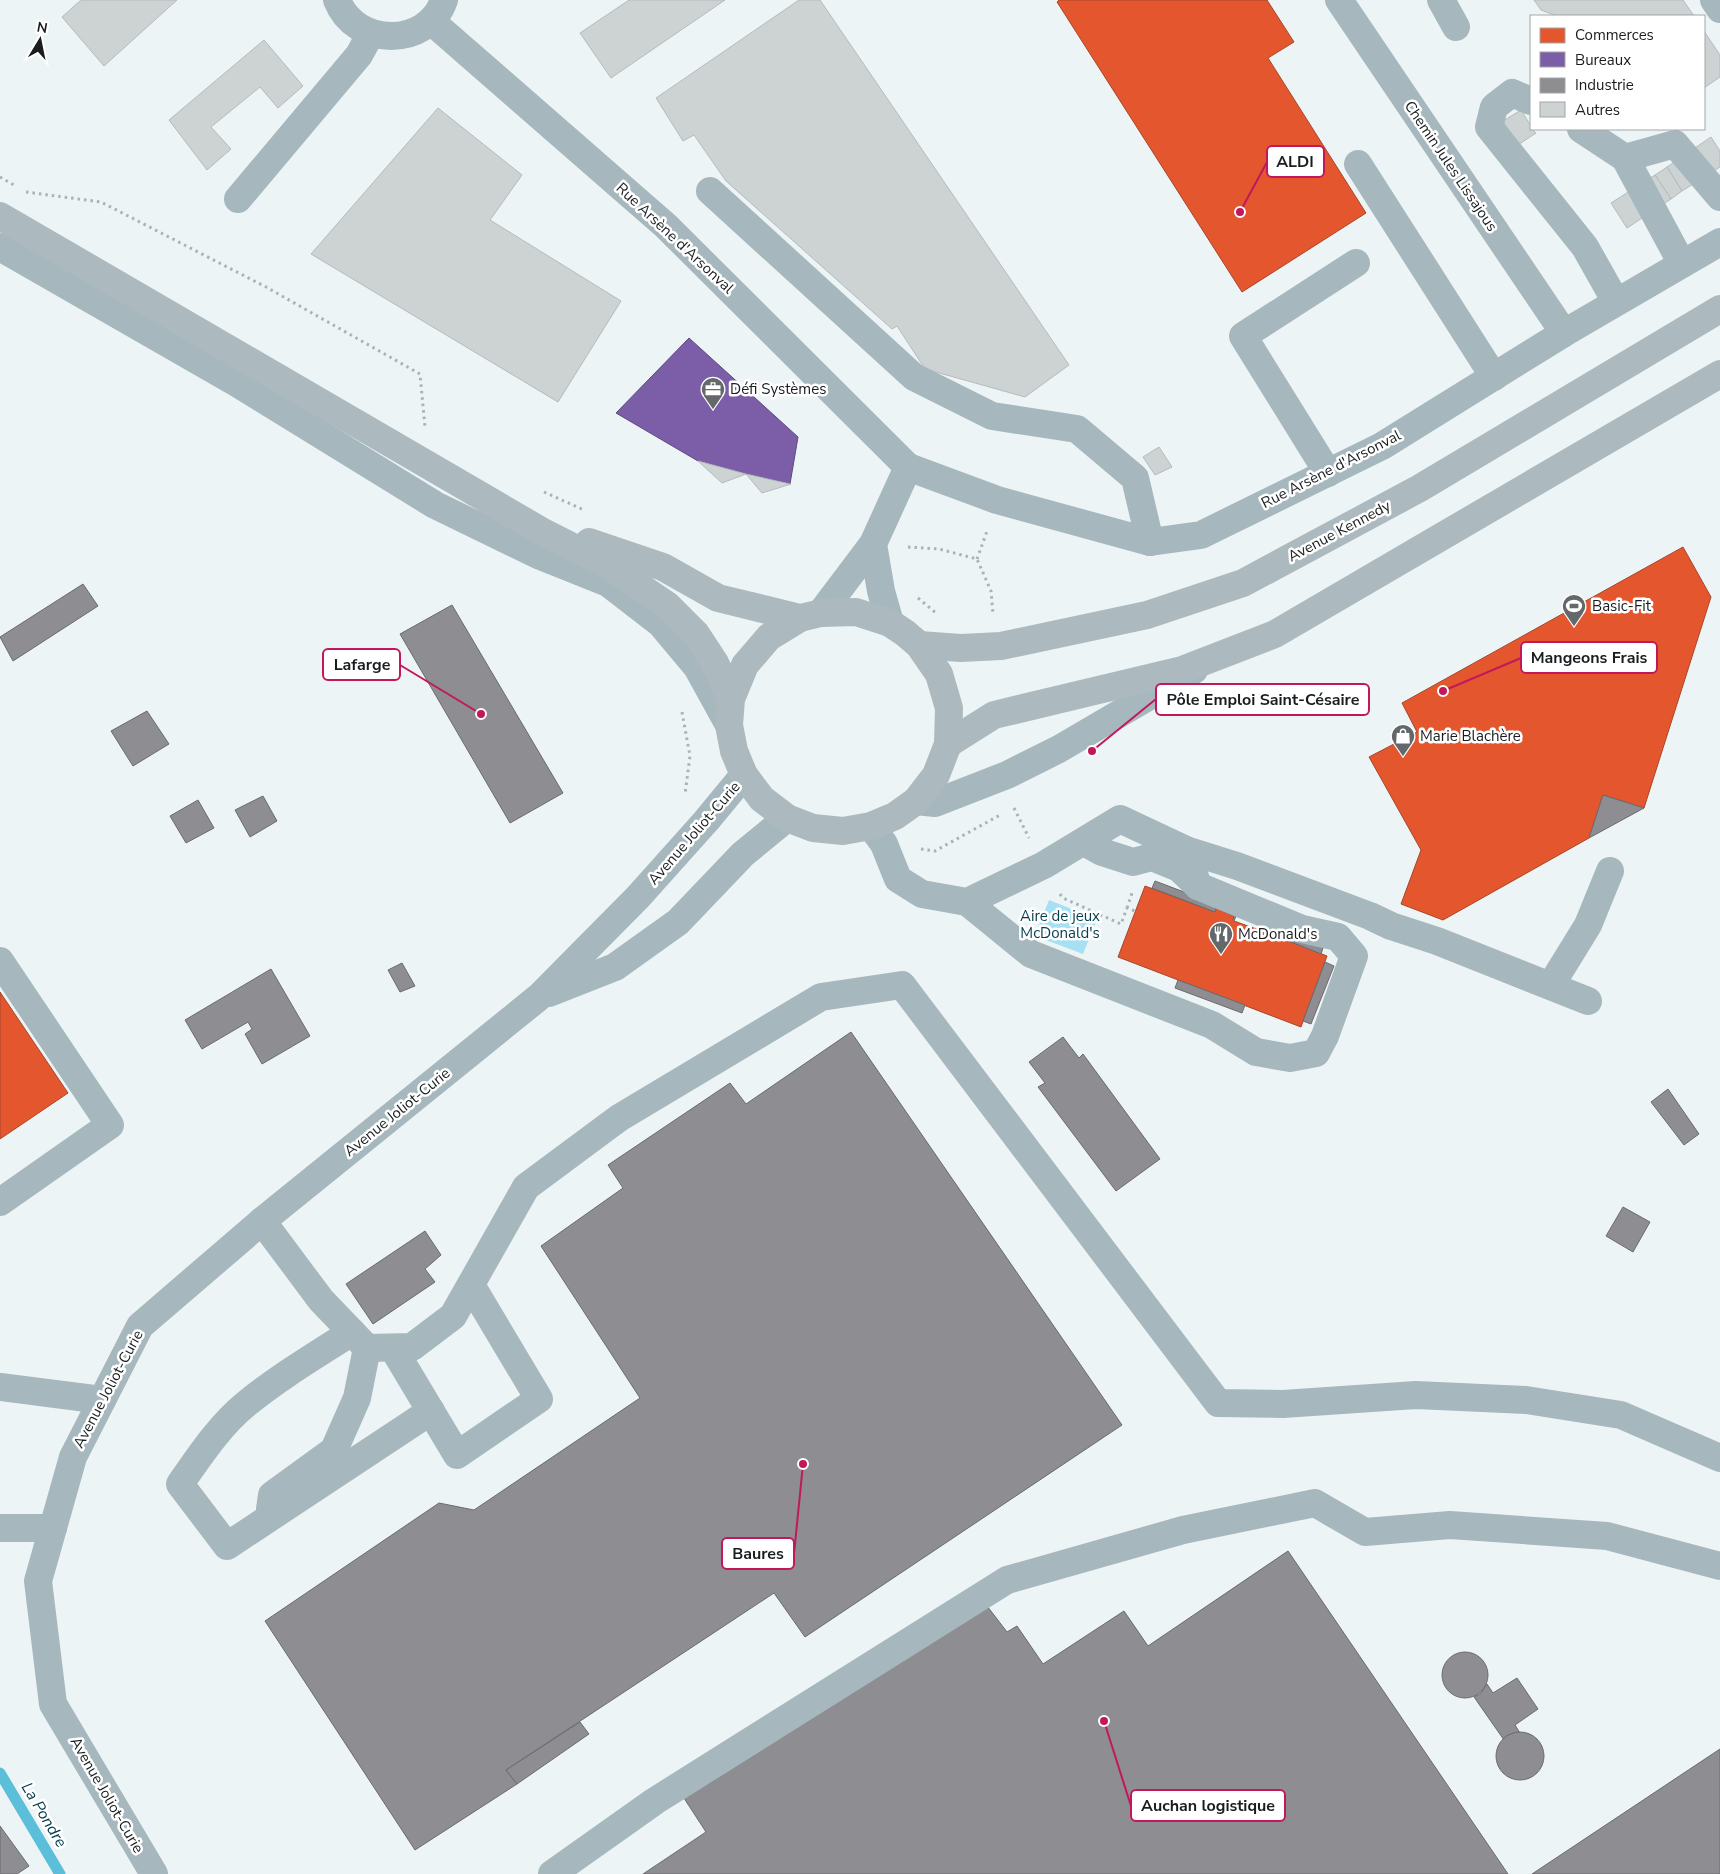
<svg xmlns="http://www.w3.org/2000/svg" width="1720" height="1874" viewBox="0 0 1720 1874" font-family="'Nunito Sans',sans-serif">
<rect width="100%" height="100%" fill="#edf4f6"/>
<polygon fill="#a7e0f3" points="1049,900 1097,919 1083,954 1035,936"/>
<g fill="#e4572e" stroke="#a7462a">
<polygon points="1059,0 1267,0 1294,42 1268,58 1366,213 1242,292 1057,2"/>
<polygon points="1683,547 1711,597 1644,808 1603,795 1589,838 1443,920 1401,904 1421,850 1369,757 1417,732 1402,703"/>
<polygon points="1145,886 1215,912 1216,908 1234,916 1233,920 1234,921 1276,936 1278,932 1288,935 1286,940 1327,956 1301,1027 1118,957"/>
<polygon points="0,992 68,1093 0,1139"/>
</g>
<polygon fill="#7b5ea7" stroke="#5e4a7e" points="689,338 798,437 790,484 746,474 698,461 616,413"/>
<g fill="#8d8d92" stroke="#6a6b70">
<polygon points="83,584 98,606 13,661 0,637"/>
<polygon points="452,605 563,793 510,823 400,634"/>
<polygon points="147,711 169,744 133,766 111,731"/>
<polygon points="1603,795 1644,808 1589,838"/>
<polygon points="263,796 277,821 250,837 235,810"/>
<polygon points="198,800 214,828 186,843 170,816"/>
<polygon points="1155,881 1216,904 1239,909 1234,921 1233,920 1234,916 1216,908 1215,912 1152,888"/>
<polygon points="1279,924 1324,945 1321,954 1286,940 1288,935 1278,932 1276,936 1274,935"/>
<polygon points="1325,962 1334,966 1311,1024 1303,1021"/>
<polygon points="402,963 415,986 400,992 388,970"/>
<polygon points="271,969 310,1036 262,1064 245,1034 252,1029 248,1022 202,1049 185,1020"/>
<polygon points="1178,980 1245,1005 1242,1013 1175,988"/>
<polygon points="851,1032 1122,1425 805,1637 774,1593 506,1770 517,1784 415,1850 265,1621 439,1503 474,1510 640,1398 541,1246 623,1188 608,1165 730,1083 746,1104"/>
<polygon points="1063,1037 1079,1058 1083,1054 1160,1159 1116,1191 1038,1087 1045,1083 1029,1062"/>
<polygon points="1668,1089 1699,1134 1684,1145 1651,1102"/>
<polygon points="1623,1207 1650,1222 1633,1252 1606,1236"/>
<polygon points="425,1231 441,1255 425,1269 435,1282 373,1324 346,1284"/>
<polygon points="1288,1551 1508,1874 643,1874 706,1832 680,1792 703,1777 708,1784 984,1602 1007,1632 1017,1626 1043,1664 1124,1611 1148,1646"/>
<circle cx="1465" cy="1675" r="23"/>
<polygon points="1517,1678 1538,1709 1515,1725 1520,1733 1508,1735 1504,1740 1474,1697 1480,1694 1487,1684 1493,1693"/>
<polygon points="580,1722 589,1734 517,1784 506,1770"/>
<circle cx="1520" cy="1756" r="24"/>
<polygon points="1720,1749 1720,1874 1532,1874"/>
<polygon points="0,1826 29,1866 17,1874 0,1874"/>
</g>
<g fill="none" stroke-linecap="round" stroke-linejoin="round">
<polyline stroke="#5bbfd9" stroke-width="11" points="0,1773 60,1874"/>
</g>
<g fill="#cdd2d3" stroke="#b5bbbd">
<polygon points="81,0 177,0 104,66 62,17"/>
<polygon points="629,0 725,0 611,78 580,33"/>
<polygon points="799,0 820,0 1069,365 1025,397 925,369 897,326 892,329 726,181 694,135 683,141 656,98"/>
<polygon points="1534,0 1683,0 1694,16 1557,16 1541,10"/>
<polygon points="1704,31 1720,55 1720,77 1704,88"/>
<polygon points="264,40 303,86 278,108 260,87 211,127 231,149 207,170 169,120"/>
<polygon points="438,108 522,175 490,220 621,301 558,402 311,254"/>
<polygon points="1521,110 1531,126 1531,129 1536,133 1518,145 1503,121"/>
<polygon points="1711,137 1720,151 1720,167 1682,191 1667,167"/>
<polygon points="1667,167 1682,191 1671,199 1655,175"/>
<polygon points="1655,175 1671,199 1627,228 1611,203"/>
<polygon points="1159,447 1172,467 1155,475 1143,457"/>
<polygon points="698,461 746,474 722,483"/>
<polygon points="746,474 790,484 791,484 762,493"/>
</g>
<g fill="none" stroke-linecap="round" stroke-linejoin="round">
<g stroke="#a6b4ba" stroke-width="3" stroke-dasharray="2.5 4" stroke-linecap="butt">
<polyline points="0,177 14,185"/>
<polyline points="26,192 101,202 266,287 420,374 425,427"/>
<polyline points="544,492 584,510"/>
<polyline points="908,547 939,549 977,559 991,591 993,614"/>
<polyline points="977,559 987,531"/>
<polyline points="918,598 936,613"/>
<polyline points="682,712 690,756 685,794"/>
<polyline points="1014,808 1029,838"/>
<polyline points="921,849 935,851 1000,815"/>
<polyline points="1060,894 1063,898 1121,924 1127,908 1135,911"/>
<polyline points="1127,908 1132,893"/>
</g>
<g stroke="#a6b8bd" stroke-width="28">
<path d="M 337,0 C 355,47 427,49 444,0"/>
<polyline points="1339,0 1564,333"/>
<polyline points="1441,0 1456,27"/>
<polyline points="1714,0 1720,9"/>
<polyline points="431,21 666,226 908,467 873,544 821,613"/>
<polyline points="1531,101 1512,93 1494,107 1489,127 1585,247 1616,302"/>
<polyline points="1581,129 1625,158 1682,264"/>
<polyline points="1625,158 1675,144 1720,197"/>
<polyline points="1358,164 1494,377"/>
<polyline points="710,191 914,377 992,416 1077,429 1135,478 1150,542"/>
<polyline points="238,199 359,55 371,33"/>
<polyline points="0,247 237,383 435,505 538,555 608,583 661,624 697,667 729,725"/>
<polyline points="908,467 997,500 1150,542 1201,535 1382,446 1564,333 1720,242"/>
<polyline points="1328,473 1243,336 1356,263"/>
<polyline points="873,544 881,591 890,623"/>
<polyline points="916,801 935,803 1007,775 1059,749 1194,670"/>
<polyline points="871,826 884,844 898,879 922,894 967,902 1044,865 1120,819 1186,850 1237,866 1370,916 1391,926 1437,941 1588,1001"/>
<polyline points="1084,842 1102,852 1133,862 1152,857 1179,868 1198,886"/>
<polyline points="967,902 1031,954 1212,1025 1256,1052 1290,1058 1316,1053 1325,1036 1354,956 1338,937 1302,929 1198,886 1186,850"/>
<polyline points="0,961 110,1125 0,1202"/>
<polyline points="1551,985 1588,925 1610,871"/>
<polyline points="549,993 615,967 678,922 743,854 787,818"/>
<polyline points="262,1221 321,1300 367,1348 412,1347 453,1316 526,1187 619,1118 821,997 902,985 1218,1403 1283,1404 1416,1395 1526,1400 1621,1415 1720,1458"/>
<path d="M 352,1332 C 316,1355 279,1377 246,1404 C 219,1426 199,1457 180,1484 L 227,1546 L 431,1411"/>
<polyline points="393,1348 457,1455 539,1399 471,1285"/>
<polyline points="0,1387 102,1400"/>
<polyline points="270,1509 272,1495 334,1450 357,1398 367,1348"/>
<polyline points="0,1528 53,1528"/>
<polyline points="154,1874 53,1704 38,1581 73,1457 140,1326 262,1221 539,997 638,897 706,821 744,775"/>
<polyline points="552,1874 655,1801 1007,1580 1183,1530 1315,1503 1365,1532 1450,1525 1607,1536 1720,1566"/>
</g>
<g stroke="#acbabf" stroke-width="28">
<polyline points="0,216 543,532 608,565 667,605 696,634 715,663 731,699 729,725 734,751 744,775 762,799 787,818 813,828 843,831 871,826 895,816 916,801 936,775 948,744 949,708 939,674 919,645 905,633 890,623 856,612 821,613 800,618 769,637 745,665 731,699"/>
<polyline points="589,542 663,567 718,598 800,618"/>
<polyline points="919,645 961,648 1001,646 1147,615 1243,583 1420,488 1720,309"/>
<polyline points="948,744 994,715 1182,670 1275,634 1720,374"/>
</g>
</g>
<defs>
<g id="office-pin" transform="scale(1.25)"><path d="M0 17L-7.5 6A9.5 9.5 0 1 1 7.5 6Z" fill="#63686a" stroke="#fff"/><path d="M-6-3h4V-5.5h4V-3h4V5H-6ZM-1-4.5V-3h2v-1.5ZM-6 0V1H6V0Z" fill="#fff"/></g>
<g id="stadium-pin" transform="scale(1.25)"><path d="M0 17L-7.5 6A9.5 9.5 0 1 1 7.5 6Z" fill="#63686a" stroke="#fff"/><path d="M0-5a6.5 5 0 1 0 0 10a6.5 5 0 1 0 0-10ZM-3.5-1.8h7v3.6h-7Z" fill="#fff"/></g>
<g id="shop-pin" transform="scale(1.25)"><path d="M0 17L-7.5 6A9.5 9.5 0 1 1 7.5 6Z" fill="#63686a" stroke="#fff"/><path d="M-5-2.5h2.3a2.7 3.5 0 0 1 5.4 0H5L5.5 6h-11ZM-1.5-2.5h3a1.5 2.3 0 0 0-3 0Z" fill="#fff"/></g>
<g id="restaurant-pin" transform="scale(1.25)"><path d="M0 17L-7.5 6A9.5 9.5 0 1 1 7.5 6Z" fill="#63686a" stroke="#fff"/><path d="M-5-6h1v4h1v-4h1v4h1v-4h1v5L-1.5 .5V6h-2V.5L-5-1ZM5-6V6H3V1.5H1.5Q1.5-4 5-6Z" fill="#fff"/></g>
</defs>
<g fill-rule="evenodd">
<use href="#office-pin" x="713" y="389"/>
<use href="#stadium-pin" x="1574" y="606"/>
<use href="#shop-pin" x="1403" y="736"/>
<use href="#restaurant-pin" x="1221" y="934"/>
</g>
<g text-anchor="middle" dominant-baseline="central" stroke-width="5" stroke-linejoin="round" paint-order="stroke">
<g font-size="15" fill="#191d1f" stroke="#fff">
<text transform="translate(1451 166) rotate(56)">Chemin Jules Lissajous</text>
<text transform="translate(675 238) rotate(43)">Rue Arsène d'Arsonval</text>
<text transform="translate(1331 469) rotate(-27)">Rue Arsène d'Arsonval</text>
<text transform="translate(1339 531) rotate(-28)">Avenue Kennedy</text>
<text transform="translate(694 833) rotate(-49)">Avenue Joliot-Curie</text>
<text transform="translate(397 1112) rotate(-39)">Avenue Joliot-Curie</text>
<text transform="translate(108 1389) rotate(-62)">Avenue Joliot-Curie</text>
<text transform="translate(107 1795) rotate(60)">Avenue Joliot-Curie</text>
</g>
<g font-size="15" fill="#191d1f" stroke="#fff" text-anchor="start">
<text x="730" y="389">Défi Systèmes</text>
<text x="1592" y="606">Basic-Fit</text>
<text x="1420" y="736">Marie Blachère</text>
<text x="1238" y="934">McDonald's</text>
</g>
<g font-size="15" fill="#043e4d" stroke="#fff">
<text x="1060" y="916">Aire de jeux<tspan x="1060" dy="17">McDonald's</tspan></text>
</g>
<g font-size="16" font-style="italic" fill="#003a49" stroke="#fff">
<text transform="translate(44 1815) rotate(59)">La Pondre</text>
</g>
</g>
<path fill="none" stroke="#c2185b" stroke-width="2" d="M1240 212L1267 162M1443 691L1521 658M481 714L400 665M1092 751L1156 699M803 1464L794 1554M1104 1721L1131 1806"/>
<g fill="#c2185b" stroke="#fff" stroke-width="2">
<circle cx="1240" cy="212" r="5"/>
<circle cx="1443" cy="691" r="5"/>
<circle cx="481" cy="714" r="5"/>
<circle cx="1092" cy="751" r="5"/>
<circle cx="803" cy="1464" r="5"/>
<circle cx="1104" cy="1721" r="5"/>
</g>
<g fill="#fff" stroke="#c2185b" stroke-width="2">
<rect x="1267" y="146" width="57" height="31" rx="5"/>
<rect x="1521" y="642" width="136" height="31" rx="5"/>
<rect x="323" y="649" width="77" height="31" rx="5"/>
<rect x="1156" y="684" width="213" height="31" rx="5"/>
<rect x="722" y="1538" width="72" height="31" rx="5"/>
<rect x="1131" y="1790" width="154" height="31" rx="5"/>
</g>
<g font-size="16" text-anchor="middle" font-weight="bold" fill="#191d1f">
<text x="1295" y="167">ALDI</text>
<text x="1589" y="663">Mangeons Frais</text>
<text x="362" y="670">Lafarge</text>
<text x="1263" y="705">Pôle Emploi Saint-Césaire</text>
<text x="758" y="1559">Baures</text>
<text x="1208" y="1811">Auchan logistique</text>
</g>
<rect x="1530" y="15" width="175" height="115" fill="#ffffff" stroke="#a3a5a5"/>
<rect x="1540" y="28" width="25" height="15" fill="#e4572e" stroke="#a3a5a5"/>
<text x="1575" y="40" font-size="15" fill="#191d1f">Commerces</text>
<rect x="1540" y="52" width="25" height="15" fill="#7b5ea7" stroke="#a3a5a5"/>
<text x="1575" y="65" font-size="15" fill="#191d1f">Bureaux</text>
<rect x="1540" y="78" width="25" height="15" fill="#8d8d92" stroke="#a3a5a5"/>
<text x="1575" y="90" font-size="15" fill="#191d1f">Industrie</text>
<rect x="1540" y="102" width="25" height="15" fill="#cdd2d3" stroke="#a3a5a5"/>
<text x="1575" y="115" font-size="15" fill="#191d1f">Autres</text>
<g transform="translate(40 40) rotate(10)" stroke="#ffffff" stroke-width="4" paint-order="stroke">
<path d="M0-4L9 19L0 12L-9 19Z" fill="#191d1f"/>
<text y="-8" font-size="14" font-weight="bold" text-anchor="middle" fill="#191d1f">N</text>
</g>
</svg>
